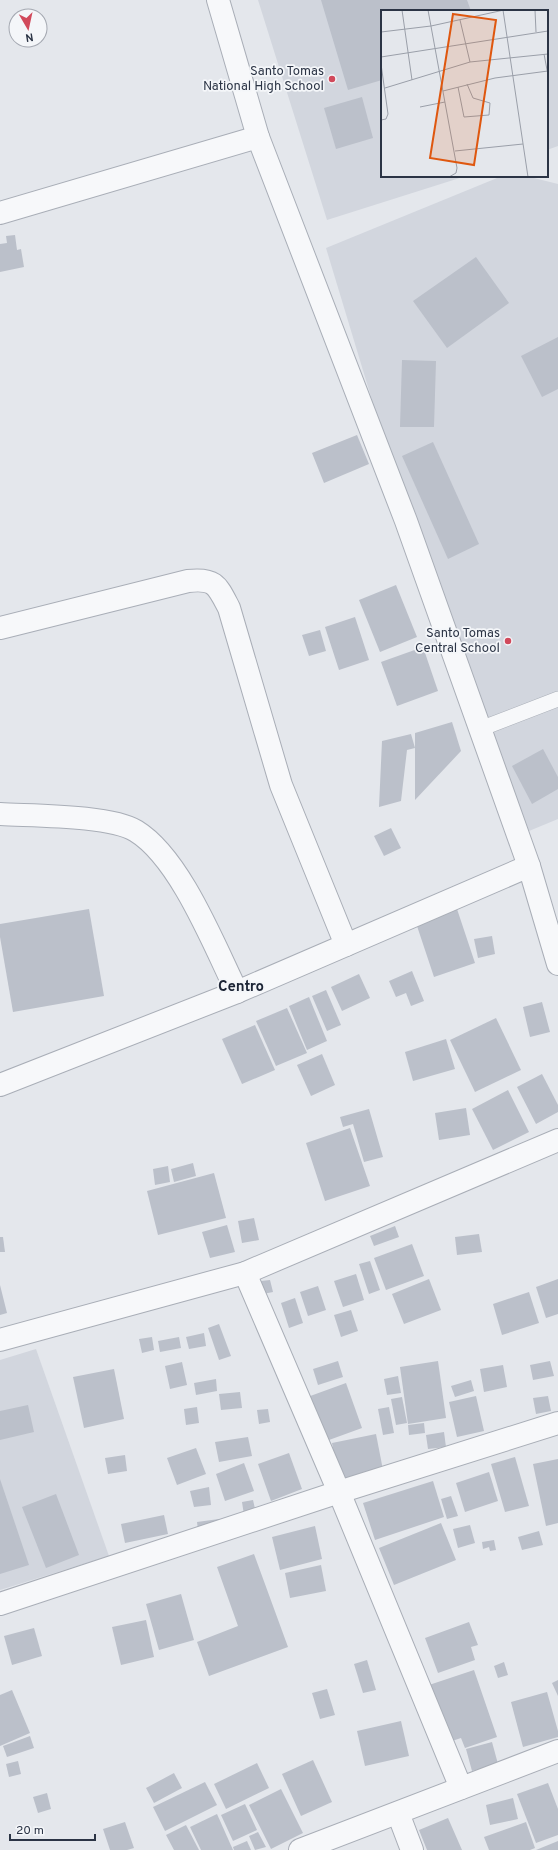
<svg xmlns="http://www.w3.org/2000/svg" width="558" height="1850" viewBox="0 0 558 1850" font-family="Overpass,sans-serif">
<rect width="100%" height="100%" fill="#e4e7ec"/>
<g fill="#d2d6de">
<polygon points="258,0 558,0 558,146 547,150 547,11 382,11 382,176 466,176 327,220"/>
<polygon points="502,176 526,176 558,184 558,819 529,831 391,463 326,248"/>
<polygon points="36,1349 109,1556 0,1590 0,1360"/>
</g>
<g fill="#bbc0ca">
<polygon points="321,0 467,0 471,11 382,11 382,80 348,90"/>
<polygon points="362,97 373,138 336,149 324,108"/>
<polygon points="15,235 17,250 21,249 24,267 0,272 0,244 7,243 6,236"/>
<polygon points="476,257 509,303 447,348 413,301"/>
<polygon points="558,337 558,389 542,397 521,356"/>
<polygon points="402,360 436,361 434,427 400,427"/>
<polygon points="357,435 369,464 324,483 312,453"/>
<polygon points="433,442 479,544 448,559 402,456"/>
<polygon points="396,585 417,637 380,652 359,600"/>
<polygon points="355,617 369,660 339,670 325,627"/>
<polygon points="320,630 326,651 309,656 302,635"/>
<polygon points="423,647 438,691 397,706 381,662"/>
<polygon points="452,722 461,751 415,800 415,733"/>
<polygon points="411,734 415,748 407,750 401,801 379,807 382,741"/>
<polygon points="543,749 558,777 558,789 532,804 512,766"/>
<polygon points="391,828 401,848 384,856 374,836"/>
<polygon points="455,903 475,963 434,977 414,917"/>
<polygon points="89,909 104,996 13,1012 0,937 0,924"/>
<polygon points="492,936 495,954 478,958 474,939"/>
<polygon points="412,971 424,1001 411,1006 406,993 396,997 389,981"/>
<polygon points="359,974 370,998 342,1011 331,987"/>
<polygon points="326,990 341,1025 327,1031 312,996"/>
<polygon points="309,997 327,1041 307,1050 289,1006"/>
<polygon points="542,1002 550,1032 530,1037 523,1007"/>
<polygon points="287,1008 307,1053 276,1066 256,1021"/>
<polygon points="496,1018 521,1070 475,1092 450,1040"/>
<polygon points="255,1025 275,1070 242,1084 222,1039"/>
<polygon points="446,1039 455,1069 413,1081 405,1052"/>
<polygon points="322,1054 335,1085 311,1096 297,1065"/>
<polygon points="542,1074 558,1105 558,1112 536,1124 517,1087"/>
<polygon points="508,1090 529,1132 493,1150 472,1109"/>
<polygon points="466,1108 470,1135 439,1140 435,1113"/>
<polygon points="369,1109 383,1157 364,1162 353,1124 343,1127 340,1117"/>
<polygon points="350,1128 370,1186 325,1201 306,1143"/>
<polygon points="193,1163 196,1176 174,1182 171,1169"/>
<polygon points="168,1166 170,1182 155,1185 153,1169"/>
<polygon points="214,1173 226,1218 158,1235 147,1191"/>
<polygon points="254,1218 259,1240 242,1243 238,1221"/>
<polygon points="227,1225 235,1252 210,1258 202,1232"/>
<polygon points="395,1226 399,1237 374,1246 370,1236"/>
<polygon points="479,1234 482,1252 457,1255 455,1237"/>
<polygon points="0,1237 3,1237 5,1252 0,1252"/>
<polygon points="412,1244 424,1276 386,1290 374,1258"/>
<polygon points="370,1261 380,1290 369,1294 359,1264"/>
<polygon points="356,1274 364,1300 343,1307 334,1281"/>
<polygon points="429,1279 441,1310 404,1324 392,1294"/>
<polygon points="558,1279 558,1314 546,1318 536,1287"/>
<polygon points="270,1280 273,1292 263,1294 261,1281"/>
<polygon points="0,1285 7,1313 0,1315"/>
<polygon points="318,1286 326,1310 308,1316 300,1292"/>
<polygon points="529,1292 539,1323 502,1335 493,1304"/>
<polygon points="295,1298 303,1323 289,1328 281,1303"/>
<polygon points="351,1310 358,1331 341,1337 334,1315"/>
<polygon points="219,1324 231,1356 219,1360 208,1328"/>
<polygon points="204,1333 206,1346 189,1349 186,1337"/>
<polygon points="152,1337 154,1350 142,1353 139,1339"/>
<polygon points="179,1337 181,1348 160,1352 158,1341"/>
<polygon points="338,1361 343,1377 318,1385 313,1369"/>
<polygon points="438,1361 446,1418 408,1424 400,1367"/>
<polygon points="550,1361 554,1376 533,1380 530,1365"/>
<polygon points="182,1362 187,1385 170,1389 165,1366"/>
<polygon points="503,1365 507,1387 484,1392 480,1369"/>
<polygon points="114,1369 124,1419 84,1428 73,1377"/>
<polygon points="398,1376 401,1393 387,1395 384,1379"/>
<polygon points="216,1379 217,1391 196,1395 194,1383"/>
<polygon points="471,1380 474,1391 455,1397 451,1386"/>
<polygon points="346,1383 362,1428 318,1444 302,1399"/>
<polygon points="240,1392 242,1408 221,1410 219,1394"/>
<polygon points="476,1396 484,1431 457,1437 449,1402"/>
<polygon points="548,1396 551,1411 536,1414 533,1398"/>
<polygon points="402,1397 407,1423 396,1425 391,1399"/>
<polygon points="28,1405 34,1432 0,1440 0,1411"/>
<polygon points="197,1407 199,1423 186,1425 184,1409"/>
<polygon points="389,1407 394,1433 383,1435 378,1409"/>
<polygon points="268,1409 270,1422 259,1424 257,1410"/>
<polygon points="424,1423 425,1433 409,1435 408,1425"/>
<polygon points="444,1432 446,1447 428,1449 426,1435"/>
<polygon points="376,1434 383,1470 339,1479 332,1443"/>
<polygon points="248,1437 252,1456 219,1462 215,1442"/>
<polygon points="196,1448 206,1474 177,1485 167,1458"/>
<polygon points="289,1453 302,1489 271,1501 258,1464"/>
<polygon points="125,1455 127,1471 108,1474 105,1458"/>
<polygon points="515,1457 529,1506 505,1512 491,1464"/>
<polygon points="558,1459 558,1523 546,1526 533,1464"/>
<polygon points="244,1463 254,1491 225,1501 216,1474"/>
<polygon points="489,1472 498,1501 465,1512 456,1483"/>
<polygon points="0,1479 29,1565 0,1574"/>
<polygon points="433,1481 444,1517 375,1540 363,1503"/>
<polygon points="209,1487 211,1505 194,1507 190,1491"/>
<polygon points="56,1494 79,1555 46,1568 22,1507"/>
<polygon points="451,1496 458,1516 447,1519 441,1499"/>
<polygon points="253,1500 256,1513 244,1515 242,1502"/>
<polygon points="164,1515 168,1534 125,1543 121,1524"/>
<polygon points="219,1519 220,1526 198,1530 197,1522"/>
<polygon points="441,1523 456,1560 394,1585 379,1548"/>
<polygon points="470,1525 475,1543 458,1548 453,1529"/>
<polygon points="315,1526 322,1559 280,1570 272,1537"/>
<polygon points="539,1531 543,1545 522,1550 518,1537"/>
<polygon points="494,1540 496,1550 490,1551 489,1547 483,1549 482,1542"/>
<polygon points="254,1554 288,1647 209,1676 197,1642 238,1626 217,1567"/>
<polygon points="321,1565 326,1591 290,1598 285,1573"/>
<polygon points="181,1594 194,1640 159,1650 146,1604"/>
<polygon points="146,1620 154,1657 121,1665 112,1627"/>
<polygon points="469,1622 478,1645 471,1647 475,1660 438,1673 425,1638"/>
<polygon points="34,1628 42,1656 12,1665 4,1636"/>
<polygon points="367,1660 376,1690 363,1693 354,1664"/>
<polygon points="504,1662 508,1675 498,1678 494,1666"/>
<polygon points="474,1670 497,1737 465,1748 461,1738 449,1742 429,1685"/>
<polygon points="558,1680 558,1696 552,1683"/>
<polygon points="327,1689 335,1715 320,1719 312,1693"/>
<polygon points="12,1690 30,1733 0,1746 0,1695"/>
<polygon points="547,1692 558,1731 558,1737 523,1747 511,1702"/>
<polygon points="401,1721 409,1756 365,1766 357,1731"/>
<polygon points="30,1736 34,1748 7,1757 3,1746"/>
<polygon points="492,1742 498,1764 472,1771 466,1749"/>
<polygon points="313,1760 332,1802 301,1816 282,1774"/>
<polygon points="18,1761 21,1774 9,1777 6,1764"/>
<polygon points="257,1763 269,1788 226,1809 214,1784"/>
<polygon points="174,1773 182,1788 154,1803 146,1788"/>
<polygon points="205,1782 217,1805 165,1831 153,1807"/>
<polygon points="548,1783 558,1809 558,1835 536,1843 517,1794"/>
<polygon points="281,1789 303,1833 271,1849 249,1805"/>
<polygon points="47,1793 51,1809 38,1813 33,1797"/>
<polygon points="513,1798 518,1819 490,1825 486,1805"/>
<polygon points="245,1804 257,1830 233,1841 221,1815"/>
<polygon points="217,1814 233,1850 201,1850 190,1827"/>
<polygon points="448,1818 462,1850 427,1850 419,1830"/>
<polygon points="125,1822 134,1848 127,1850 110,1850 103,1829"/>
<polygon points="526,1822 535,1848 530,1850 489,1850 484,1837"/>
<polygon points="186,1825 199,1850 174,1850 166,1835"/>
<polygon points="258,1832 266,1847 255,1850 249,1836"/>
<polygon points="247,1841 251,1850 234,1850 233,1847"/>
<polygon points="558,1841 558,1850 536,1850"/>
</g>
<g fill="none" stroke-linecap="round" stroke-linejoin="round">
<g stroke="#a9aeb7" stroke-width="16">
<polyline id="lane" points="480,729 558,699"/>
</g>
<g stroke="#a9aeb7" stroke-width="24">
<g id="street">
<polyline points="218,0 258,137 406,521 529,866 558,964"/>
<polyline points="0,213 258,137"/>
<path d="M 0,628 L 188,581 C 215,578 217,585 229,608 L 281,785 L 346,945"/>
<path d="M 0,814 C 32,816 110,815 136,831 C 180,858 214,945 237,992"/>
<polyline points="0,1085 237,992 529,866"/>
<polyline points="245,1273 339,1492 461,1788"/>
<polyline points="0,1340 245,1273 558,1140"/>
<polyline points="0,1604 339,1492 558,1423"/>
<polyline points="398,1813 412,1850"/>
<polyline points="300,1850 558,1751"/>
</g>
</g>
<use href="#lane" stroke="#f7f8fa" stroke-width="15"/>
<use href="#street" stroke="#f7f8fa" stroke-width="22"/>
</g>
<g fill="#d1495b" stroke="#f4f6f9" stroke-width="1.5">
<circle cx="332" cy="79" r="4"/>
<circle cx="508" cy="641" r="4"/>
</g>
<g text-anchor="middle" dominant-baseline="central" stroke-width="3.5" stroke-linejoin="round" paint-order="stroke">
<g font-size="13" fill="#2b3445" stroke="#f4f6f9" text-anchor="end">
<text x="324" y="72">Santo Tomas<tspan x="324" dy="15">National High School</tspan></text>
<text x="500" y="634">Santo Tomas<tspan x="500" dy="15">Central School</tspan></text>
</g>
<g font-size="15" font-weight="bold" fill="#1d2536" stroke="#f4f6f9">
<text x="241" y="987">Centro</text>
</g>
</g>
<g transform="translate(381 10)">
<rect width="167" height="167" fill="#e4e7ec"/>
<path fill="none" stroke="#9a9fa9" stroke-width="1" d="M 21,0 L 31,70M 47,0 L 76,158 L 75,163 L 68,167M 122,0 L 147,167M 154,0 L 155,22M 79,10 L 89,52M 0,22 L 50,16 L 123,0M 163,44 L 167,65M 0,47 L 167,21M 0,54 L 7,104 L 5,109 L 0,110M 77,77 L 83,107 L 108,105 L 109,93 L 92,88 L 86,74M 4,78 L 89,52 L 167,44M 62,81 L 114,68 L 167,61M 39,97 L 64,92M 74,141 L 142,134"/>
<path fill="#df570f" fill-opacity="0.15" stroke="#df570f" stroke-width="2" d="M 72,4 L 115,10 L 93,155 L 49,148 Z"/>
<rect width="167" height="167" fill="none" stroke="#2b3445" stroke-width="2"/>
</g>
<g transform="translate(28 28) rotate(171)"><circle r="19" fill="#f4f6f9" stroke="#a4a8b1"/>
<path d="M0-3L7 15L0 10L-7 15Z" fill="#d1495b"/>
<text y="-6" font-size="11" font-weight="bold" text-anchor="middle" fill="#2b3445">N</text>
</g>
<path d="M10 1834v6h85v-6" fill="none" stroke="#2b3445" stroke-width="2"/>
<text x="16" y="1834" font-size="12" fill="#2b3445" stroke="#f4f6f9" stroke-width="3" paint-order="stroke">20 m</text>
</svg>
